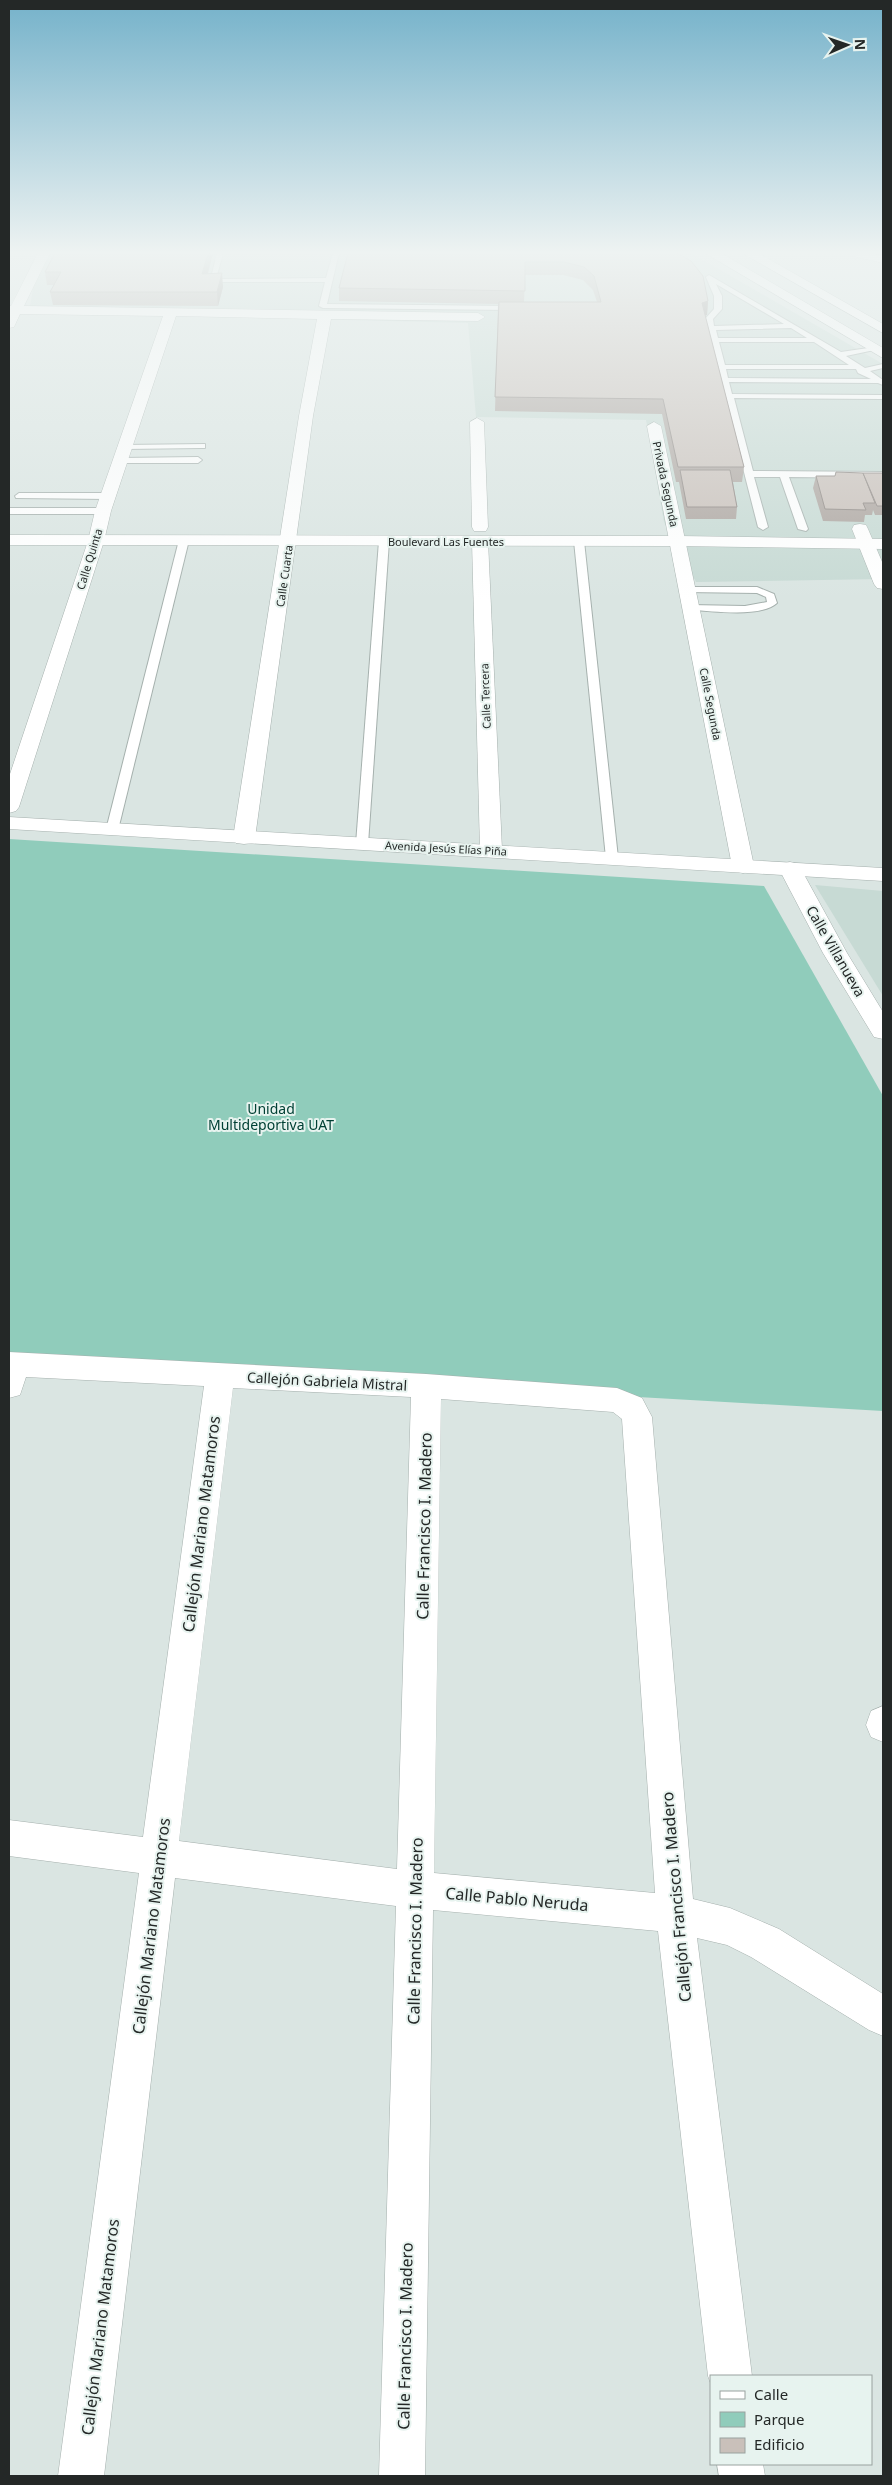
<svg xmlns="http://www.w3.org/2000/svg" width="892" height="2485" viewBox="0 0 892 2485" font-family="'Noto Sans',sans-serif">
<rect width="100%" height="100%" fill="#dae5e2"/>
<g fill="#c7dad4">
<polygon points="39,253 691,253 883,364 883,579 696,582 664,522 646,420 476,417 468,323 29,312"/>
<polygon points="815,885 883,891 883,996"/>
</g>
<polygon fill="#90ccbb" points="9,839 764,886 883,1096 883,1411 9,1361"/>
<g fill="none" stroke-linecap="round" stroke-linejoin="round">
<g stroke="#a5b0ad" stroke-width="2">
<g id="service">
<polygon points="217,253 223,253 216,279 326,278 333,253 339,253 327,304 519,306 523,308 519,310 323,308 319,306 325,282 210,282"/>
<path d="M 709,275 L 841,352 L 875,347 L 879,349 L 846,356 L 865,368 L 883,364 L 883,368 L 870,371 L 883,380 L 883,385 L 878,383 L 729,382 L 732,394 L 883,395 L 883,399 L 734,398 L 753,471 L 883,472 L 883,478 L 789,477 L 808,529 L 806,531 L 798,529 L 780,477 L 754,477 L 768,527 L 763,530 L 758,527 L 705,319 L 714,309 L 714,296 L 706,277 ZM 716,284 L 784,324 L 714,326 L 713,319 L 722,309 L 722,296 ZM 791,328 L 807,338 L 718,338 L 716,330 ZM 719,342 L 814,342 L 849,365 L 725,365 ZM 726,369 L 856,369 L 858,373 L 871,379 L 728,378 Z"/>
<polygon points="205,444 205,448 202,448 124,449 120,447 124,445"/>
<polygon points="121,458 198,457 202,460 198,463 118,463 118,459"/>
<polygon points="19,493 108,493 112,496 108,499 16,498 15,496"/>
<polygon points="9,508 103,508 107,511 103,514 9,514"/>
<polygon points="184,537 189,540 118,830 116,832 108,832 106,830 179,540"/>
<polygon points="384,538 389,541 368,844 362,847 356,844 379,541"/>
<polygon points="579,538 584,541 618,858 612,862 606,858 574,541"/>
<path d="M 688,587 L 757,587 L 774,594 L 777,603 C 761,618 713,611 692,610 L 689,609 L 689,605 L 745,606 L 767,602 L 766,597 L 757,593 L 685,592 L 683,590 Z"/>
</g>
</g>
<g stroke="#a5b0ad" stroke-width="1">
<g id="minor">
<polygon points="38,253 50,253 24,306 478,313 485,317 478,321 331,319 313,416 255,838 252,843 244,844 236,843 233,838 299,416 317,319 176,316 111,511 104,541 19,807 16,811 9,813 9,777 88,541 95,511 163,316 20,314 14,327 9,328 9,306 11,306"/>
<polygon points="851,253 883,255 883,263 853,256"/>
<polygon points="477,418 484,422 488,527 486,531 474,531 472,527 470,422"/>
<polygon points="654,422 661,426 754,866 751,871 743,873 735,871 732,866 647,426"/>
<polygon points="860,524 866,525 868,529 883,564 883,589 877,588 874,584 852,529 854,525"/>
<polygon points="480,536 486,537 488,541 502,850 499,855 491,856 483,855 480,850 472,541 474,537"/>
<polygon points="790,862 798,864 801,869 847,953 883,1012 883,1039 874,1037 823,953 779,869 782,864"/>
<path d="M 9,1352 L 426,1374 L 617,1388 L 642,1398 L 652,1417 L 693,1899 L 730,1908 L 779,1929 L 883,1994 L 883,2036 L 869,2030 L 751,1957 L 727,1945 L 697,1938 L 752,2376 L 711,2376 L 711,2384 L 708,2376 L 658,1931 L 433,1910 L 425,2476 L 379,2476 L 396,1906 L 175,1878 L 104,2476 L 58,2476 L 139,1873 L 9,1856 L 9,1820 L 143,1837 L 204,1386 L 26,1377 L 20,1395 L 9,1398 ZM 233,1388 L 411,1397 L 397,1869 L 179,1841 ZM 441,1399 L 613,1412 L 622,1419 L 655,1893 L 434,1873 Z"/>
<polygon points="883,1706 883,1742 871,1737 866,1725 871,1711"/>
<polygon points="717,2464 763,2464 765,2476 719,2476"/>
</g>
</g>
<g stroke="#a5b0ad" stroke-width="1">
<g id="tertiary">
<polygon points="9,535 678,536 883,539 883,549 678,546 9,545"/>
<polygon points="9,817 883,868 883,881 9,829"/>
</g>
</g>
<g stroke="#a5b0ad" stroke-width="1">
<g id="primary">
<polygon points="705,253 721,253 883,348 883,358"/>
<polygon points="742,253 758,253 883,324 883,333"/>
</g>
</g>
<use href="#service" fill="#fff" fill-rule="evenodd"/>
<use href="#minor" fill="#fff" fill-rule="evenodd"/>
<use href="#tertiary" fill="#fff" fill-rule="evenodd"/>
<use href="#primary" fill="#fff" fill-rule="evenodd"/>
</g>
<g fill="#ada5a0" fill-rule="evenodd">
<polygon points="55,253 213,253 208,274 223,287 218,306 53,305 50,292 54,285 47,285 45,272"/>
<path d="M 348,253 L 680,253 L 680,255 L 708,301 L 707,315 L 705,315 L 744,467 L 742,482 L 733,482 L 737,507 L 736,519 L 686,519 L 679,482 L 676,482 L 662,414 L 495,411 L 498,304 L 339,301 L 339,288 ZM 525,275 L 563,275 L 583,280 L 593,290 L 597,302 L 524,302 Z"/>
<polygon points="883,473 883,515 875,515 873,510 872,515 865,515 864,522 823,521 813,488 816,476 835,476"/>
</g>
<g fill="#8d8682">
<polygon points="208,253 213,253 204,287 202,274"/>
<polygon points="222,273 223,287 218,306 217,292"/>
<polygon points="708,301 707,315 700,317 702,303"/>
</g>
<g fill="#c9c0ba" stroke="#8d8682">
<polygon points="55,253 208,253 202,274 222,273 217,292 50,292 61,272 45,272"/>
<polygon points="348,253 677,253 691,261 703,276 708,301 702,303 744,467 678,467 663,399 495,397 499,302 601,302 594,276 584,267 564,262 525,262 525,291 339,288"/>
<polygon points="680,470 730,470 737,507 687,507"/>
<polygon points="836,472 863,473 875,503 863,503 866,510 825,509 816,476 835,476"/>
<polygon points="863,473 883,473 883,506 877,506"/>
</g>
<linearGradient id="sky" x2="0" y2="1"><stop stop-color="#75b2ca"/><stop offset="0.42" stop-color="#eef3f2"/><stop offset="1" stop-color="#eef3f2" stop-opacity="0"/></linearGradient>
<rect width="892" height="601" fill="url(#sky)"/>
<g text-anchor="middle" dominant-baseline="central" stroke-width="4" stroke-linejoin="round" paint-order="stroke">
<g font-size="11" fill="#242827" stroke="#e7f3ef">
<text transform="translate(666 484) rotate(78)">Privada Segunda</text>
<text x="446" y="541">Boulevard Las Fuentes</text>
<text transform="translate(89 559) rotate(-73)">Calle Quinta</text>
<text transform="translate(284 576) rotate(-82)">Calle Cuarta</text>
<text transform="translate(485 696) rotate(-92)">Calle Tercera</text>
<text transform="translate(711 704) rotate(79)">Calle Segunda</text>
<text transform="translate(446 848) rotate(3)">Avenida Jesús Elías Piña</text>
</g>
<g font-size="14" fill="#242827" stroke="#e7f3ef">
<text transform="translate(836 951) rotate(60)">Calle Villanueva</text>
<text transform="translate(327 1381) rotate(3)">Callejón Gabriela Mistral</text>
</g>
<g font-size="14" fill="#004034" stroke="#e7f3ef">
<text x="271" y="1108">Unidad<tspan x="271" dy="16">Multideportiva UAT</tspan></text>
</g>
<g font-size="16" fill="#242827" stroke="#e7f3ef">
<text transform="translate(201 1524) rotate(-83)">Callejón Mariano Matamoros</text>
<text transform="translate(424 1526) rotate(-89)">Calle Francisco I. Madero</text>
<text transform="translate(676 1897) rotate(-95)">Callejón Francisco I. Madero</text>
<text transform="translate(517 1899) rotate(5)">Calle Pablo Neruda</text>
<text transform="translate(151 1926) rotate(-83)">Callejón Mariano Matamoros</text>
<text transform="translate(415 1931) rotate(-89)">Calle Francisco I. Madero</text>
<text transform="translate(100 2327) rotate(-83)">Callejón Mariano Matamoros</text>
<text transform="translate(405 2336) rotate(-89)">Calle Francisco I. Madero</text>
</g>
</g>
<rect width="892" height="2485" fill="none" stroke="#242827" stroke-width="20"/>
<rect x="710" y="2375" width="162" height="90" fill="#e7f3ef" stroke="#99a29f"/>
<rect x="720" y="2391" width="25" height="8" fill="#ffffff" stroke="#99a29f"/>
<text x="754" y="2400" font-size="15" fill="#242827">Calle</text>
<rect x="720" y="2412" width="25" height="15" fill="#90ccbb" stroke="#99a29f"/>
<text x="754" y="2425" font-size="15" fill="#242827">Parque</text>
<rect x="720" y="2438" width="25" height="15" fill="#c9c0ba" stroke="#99a29f"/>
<text x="754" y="2450" font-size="15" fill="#242827">Edificio</text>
<g transform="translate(847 45) rotate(88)" stroke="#e7f3ef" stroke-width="4" paint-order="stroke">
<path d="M0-4L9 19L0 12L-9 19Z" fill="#242827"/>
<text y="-8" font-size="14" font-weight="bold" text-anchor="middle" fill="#242827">N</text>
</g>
</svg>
